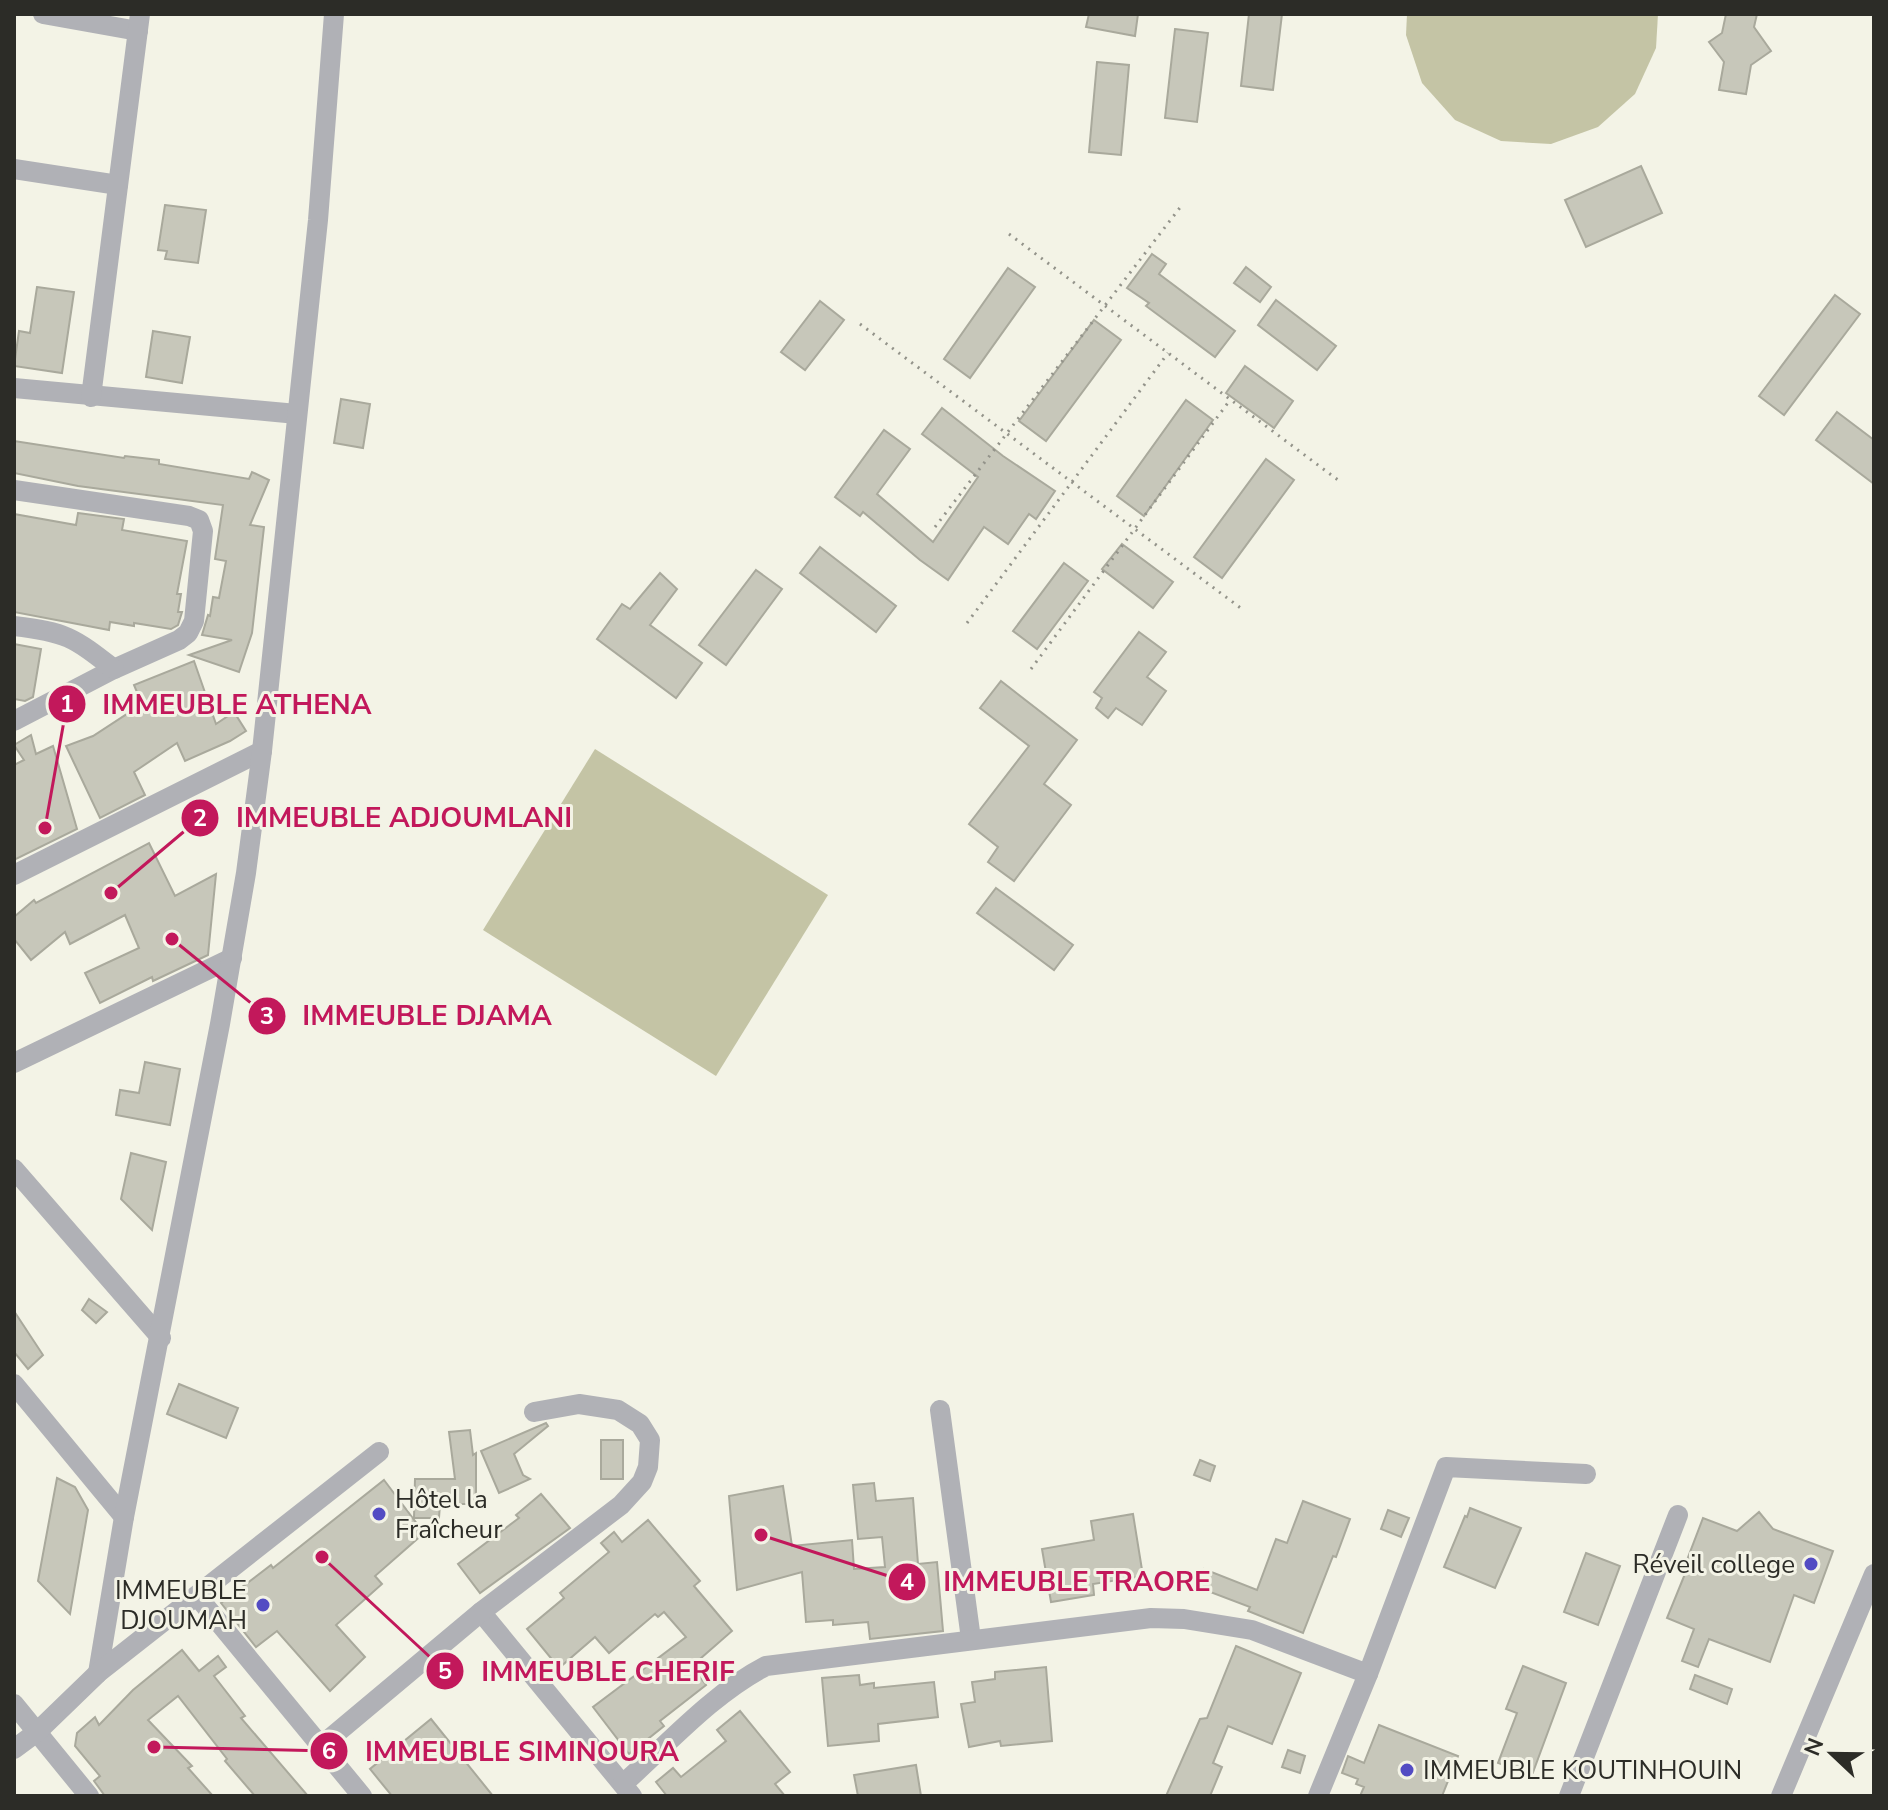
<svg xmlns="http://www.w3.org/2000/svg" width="1888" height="1810" viewBox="0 0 1888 1810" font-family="'Nunito Sans',sans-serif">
<rect width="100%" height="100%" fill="#f3f3e6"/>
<g fill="#c4c4a5">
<polygon points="1407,14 1658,14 1656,48 1635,94 1598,127 1551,144 1501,141 1455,120 1422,83 1406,35"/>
<polygon points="595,749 828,895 716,1076 483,930"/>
</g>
<g fill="#c7c7ba" stroke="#a9a99c" stroke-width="2">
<polygon points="1089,14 1138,14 1135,36 1086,27"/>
<polygon points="1249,14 1282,14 1273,90 1241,86"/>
<polygon points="1726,14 1757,14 1754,27 1771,51 1751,65 1746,94 1719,90 1724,62 1709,42 1722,33"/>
<polygon points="1175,29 1208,33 1197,122 1165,118"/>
<polygon points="1097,62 1129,65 1121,155 1089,152"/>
<polygon points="1641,166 1662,213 1586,247 1565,200"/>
<polygon points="165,205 206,210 198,263 165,259 167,251 158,250"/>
<polygon points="1152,254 1166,264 1159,274 1235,331 1215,357 1146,306 1149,303 1127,288"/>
<polygon points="1246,267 1271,287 1260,302 1234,283"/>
<polygon points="1008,268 1035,287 970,378 944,359"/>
<polygon points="37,287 74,292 62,373 14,366 19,331 30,333"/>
<polygon points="1835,295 1860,314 1784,415 1759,396"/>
<polygon points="1276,300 1336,346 1317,370 1258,325"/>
<polygon points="820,301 844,320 805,370 781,352"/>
<polygon points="1094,320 1121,340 1046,441 1019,421"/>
<polygon points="153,331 190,337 182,383 146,377"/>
<polygon points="1245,366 1293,401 1274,428 1226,393"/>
<polygon points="341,399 370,404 363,448 334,443"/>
<polygon points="1186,400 1213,420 1144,516 1117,496"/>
<polygon points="942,408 1003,456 1055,491 1036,519 1029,514 1008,544 984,527 948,580 920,560 863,512 860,516 835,497 884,430 910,449 877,494 933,542 978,477 922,434"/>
<polygon points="1837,412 1874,440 1874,484 1816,440"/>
<polygon points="14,441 124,458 125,456 159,460 159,464 249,479 252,472 269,480 250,525 264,527 252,633 239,672 189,655 232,640 202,635 208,615 210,616 213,597 219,598 226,561 215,559 223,505 78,486 14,473"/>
<polygon points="1266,459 1294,480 1222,578 1194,557"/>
<polygon points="78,513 124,519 122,530 187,541 177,594 181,594 178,612 182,612 178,625 171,629 134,623 134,626 110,622 109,630 14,612 14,514 76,525"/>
<polygon points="1122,544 1173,582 1153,608 1102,569"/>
<polygon points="820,547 896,606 876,632 800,573"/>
<polygon points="1064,563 1088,581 1037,649 1013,631"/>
<polygon points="756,570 782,589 726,665 699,645"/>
<polygon points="660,573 677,589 650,625 702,663 676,698 597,639 622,604 630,609"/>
<polygon points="1139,632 1166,652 1147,677 1166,691 1142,725 1116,708 1108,718 1096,708 1102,698 1094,692"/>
<polygon points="14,644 41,649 33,697 25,701 14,699"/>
<polygon points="194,661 216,724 234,712 246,731 230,741 185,761 177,743 134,772 145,795 100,818 66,746 93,736 142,704 134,685"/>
<polygon points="1001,681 1077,740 1044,784 1071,805 1014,881 988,862 998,847 969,824 1029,746 980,708"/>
<polygon points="31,735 36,754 53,746 77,829 14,860 14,765 24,760 14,745"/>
<polygon points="149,843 175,896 216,874 208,955 153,981 152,977 100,1003 85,973 139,948 125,915 70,944 65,932 31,960 14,939 14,917 34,900 36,903"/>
<polygon points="996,888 1073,945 1054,970 977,913"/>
<polygon points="145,1062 180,1069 170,1125 116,1115 120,1090 139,1093"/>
<polygon points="131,1153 166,1162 152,1230 121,1199"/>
<polygon points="89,1299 107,1312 96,1323 82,1310"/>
<polygon points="14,1311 43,1355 28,1369 14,1352"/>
<polygon points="179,1384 238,1408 226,1438 167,1414"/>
<polygon points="546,1423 548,1426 514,1454 523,1475 530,1479 499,1493 481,1451"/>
<polygon points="470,1430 473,1455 476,1453 476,1504 440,1504 439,1518 414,1518 415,1479 455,1479 449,1432"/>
<rect x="601" y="1440" width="22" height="39"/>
<polygon points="1200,1460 1215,1466 1210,1481 1194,1475"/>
<polygon points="57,1478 75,1487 88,1510 70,1614 38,1581"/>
<polygon points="384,1480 424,1533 375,1576 382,1584 336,1625 365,1657 330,1691 277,1631 256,1647 221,1603 271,1565 273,1568"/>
<polygon points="874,1483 876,1501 913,1498 918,1564 937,1562 943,1631 870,1639 868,1622 833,1625 833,1620 806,1622 802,1572 737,1590 729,1496 783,1486 792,1546 852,1540 854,1569 885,1567 882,1537 858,1539 853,1485"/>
<polygon points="541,1494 570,1528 480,1593 458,1564 519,1518 516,1515"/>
<polygon points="1303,1501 1350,1519 1336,1557 1333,1556 1303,1633 1248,1611 1250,1607 1197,1587 1204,1569 1257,1590 1276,1539 1287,1543"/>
<polygon points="1470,1508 1521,1528 1495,1588 1444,1567 1465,1516 1467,1517"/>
<polygon points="1388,1510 1409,1518 1401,1537 1381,1529"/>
<polygon points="1759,1512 1773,1529 1833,1551 1814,1603 1794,1595 1770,1662 1709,1639 1698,1667 1682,1661 1694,1629 1667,1618 1687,1569 1684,1568 1703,1518 1737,1531"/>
<polygon points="1133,1514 1143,1576 1093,1584 1094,1595 1051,1602 1042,1549 1094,1540 1091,1521"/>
<polygon points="648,1520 700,1581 694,1586 732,1631 692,1666 706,1685 660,1721 664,1726 629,1754 593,1707 686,1637 664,1612 658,1617 655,1614 609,1653 595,1637 559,1668 527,1629 564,1598 560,1593 609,1552 601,1543 614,1532 622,1542"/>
<polygon points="1586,1553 1620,1566 1598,1625 1564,1612"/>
<polygon points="1236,1646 1301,1673 1272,1744 1228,1726 1213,1763 1222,1767 1210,1796 1166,1796 1200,1719 1207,1718"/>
<polygon points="182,1650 199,1671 218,1656 226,1667 214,1676 245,1716 241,1718 308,1796 255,1796 225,1761 227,1759 178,1696 148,1720 192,1766 188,1768 213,1796 105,1796 94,1781 100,1776 75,1746 77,1733 95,1717 99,1725 133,1690"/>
<polygon points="1523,1666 1566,1683 1532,1775 1498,1763 1517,1713 1506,1709"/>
<polygon points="1046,1667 1052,1741 1001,1746 1000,1741 969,1747 961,1704 975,1702 972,1682 995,1679 995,1672"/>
<polygon points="859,1675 860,1685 874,1683 874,1688 934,1682 938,1717 878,1724 879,1741 828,1746 822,1678"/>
<polygon points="1695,1675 1732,1689 1727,1704 1690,1689"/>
<polygon points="740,1711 790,1772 775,1784 785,1796 667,1796 656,1782 673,1768 681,1777 726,1741 717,1730"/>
<polygon points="431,1719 493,1796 392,1796 370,1769"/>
<polygon points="1379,1725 1458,1756 1442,1796 1360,1796 1364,1787 1356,1784 1358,1779 1342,1773 1348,1756 1364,1763"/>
<polygon points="1288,1750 1305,1756 1300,1773 1282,1767"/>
<polygon points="916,1765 921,1796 858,1796 854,1775"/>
</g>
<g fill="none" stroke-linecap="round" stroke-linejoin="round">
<g stroke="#93938a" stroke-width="3" stroke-dasharray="2 6" stroke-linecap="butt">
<polyline points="1009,234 1338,480"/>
<polyline points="860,324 1242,609"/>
<polyline points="935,527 1182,205"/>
<polyline points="967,623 1168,353"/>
<polyline points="1031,669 1230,400"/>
</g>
<g stroke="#b0b1b6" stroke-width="20">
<polyline points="43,14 138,31"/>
<polyline points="14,169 118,185"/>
<polyline points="14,388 297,414"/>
<polyline points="91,397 140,14"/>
<polyline points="14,490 189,516 199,520 203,531 194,621 188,633 179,640 114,669 14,721"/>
<path d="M 14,626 C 66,632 73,637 114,669"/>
<polyline points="14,875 262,751"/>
<polyline points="14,1063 232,958"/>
<polyline points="14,1169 161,1338"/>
<polyline points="14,1384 124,1517"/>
<polyline points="940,1410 971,1639"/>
<polyline points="197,1596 362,1796"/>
<polyline points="481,1612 632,1796"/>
<polyline points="98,1673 124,1517 220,1024 246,873 262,751 318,220 334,14"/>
<polyline points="14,1704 89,1796"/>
<polyline points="321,1746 481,1612 621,1505 642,1482 648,1467 650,1440 640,1424 618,1410 579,1404 534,1412"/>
<polyline points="14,1749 37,1732 98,1673 379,1452"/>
<path d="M 623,1784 C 668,1744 712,1694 766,1666 L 1151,1618 L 1184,1619 L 1252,1630 L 1368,1674"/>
<polyline points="1318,1796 1368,1674 1446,1467 1586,1474"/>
<polyline points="1569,1796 1678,1515"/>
<polyline points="1781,1796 1874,1574"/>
</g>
</g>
<g fill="#534cc3" stroke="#f3f3e6" stroke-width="3">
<circle cx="379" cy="1514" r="8"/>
<circle cx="1811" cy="1564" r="8"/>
<circle cx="263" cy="1605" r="8"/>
<circle cx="1407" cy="1770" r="8"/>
</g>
<g text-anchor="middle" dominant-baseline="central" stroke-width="6" stroke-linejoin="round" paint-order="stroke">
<g font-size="26" fill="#2c2c27" stroke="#f3f3e6" text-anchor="start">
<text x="395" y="1499">Hôtel la<tspan x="395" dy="30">Fraîcheur</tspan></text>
<text x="1795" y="1564" text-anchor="end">Réveil college</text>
<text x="247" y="1590" text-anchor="end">IMMEUBLE<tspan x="247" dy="30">DJOUMAH</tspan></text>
<text x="1423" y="1770">IMMEUBLE KOUTINHOUIN</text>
</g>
</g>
<path fill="none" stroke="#c2185b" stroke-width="3" d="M45 828L67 704M111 893L200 818M172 939L267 1016M761 1535L907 1582M322 1557L445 1671M154 1747L329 1751"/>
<g fill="#c2185b" stroke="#f3f3e6" stroke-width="3">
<circle cx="45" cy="828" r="8"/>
<circle cx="111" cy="893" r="8"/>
<circle cx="172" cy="939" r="8"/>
<circle cx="761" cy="1535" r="8"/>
<circle cx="322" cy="1557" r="8"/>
<circle cx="154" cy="1747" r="8"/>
<circle cx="67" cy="704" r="20"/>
<circle cx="200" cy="818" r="20"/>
<circle cx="267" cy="1016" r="20"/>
<circle cx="907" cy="1582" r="20"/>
<circle cx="445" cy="1671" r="20"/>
<circle cx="329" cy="1751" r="20"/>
</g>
<g font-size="24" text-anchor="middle" font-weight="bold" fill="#fff">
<text x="67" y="712">1</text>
<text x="200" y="826">2</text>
<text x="267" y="1024">3</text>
<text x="907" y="1590">4</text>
<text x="445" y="1679">5</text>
<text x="329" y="1759">6</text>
</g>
<g font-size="28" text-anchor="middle" font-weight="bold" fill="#c2185b" stroke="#f3f3e6" stroke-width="6" stroke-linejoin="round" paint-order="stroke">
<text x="237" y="714">IMMEUBLE ATHENA</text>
<text x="404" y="827">IMMEUBLE ADJOUMLANI</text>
<text x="427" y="1025">IMMEUBLE DJAMA</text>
<text x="1077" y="1591">IMMEUBLE TRAORE</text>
<text x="608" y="1681">IMMEUBLE CHERIF</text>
<text x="522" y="1761">IMMEUBLE SIMINOURA</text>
</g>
<rect width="1888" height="1810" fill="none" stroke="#2c2c27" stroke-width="32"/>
<g transform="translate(1832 1754) rotate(292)" stroke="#f3f3e6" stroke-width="6" paint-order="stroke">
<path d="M0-6L14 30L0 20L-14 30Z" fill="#2c2c27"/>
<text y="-12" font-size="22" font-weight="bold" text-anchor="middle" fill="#2c2c27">N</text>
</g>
</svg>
